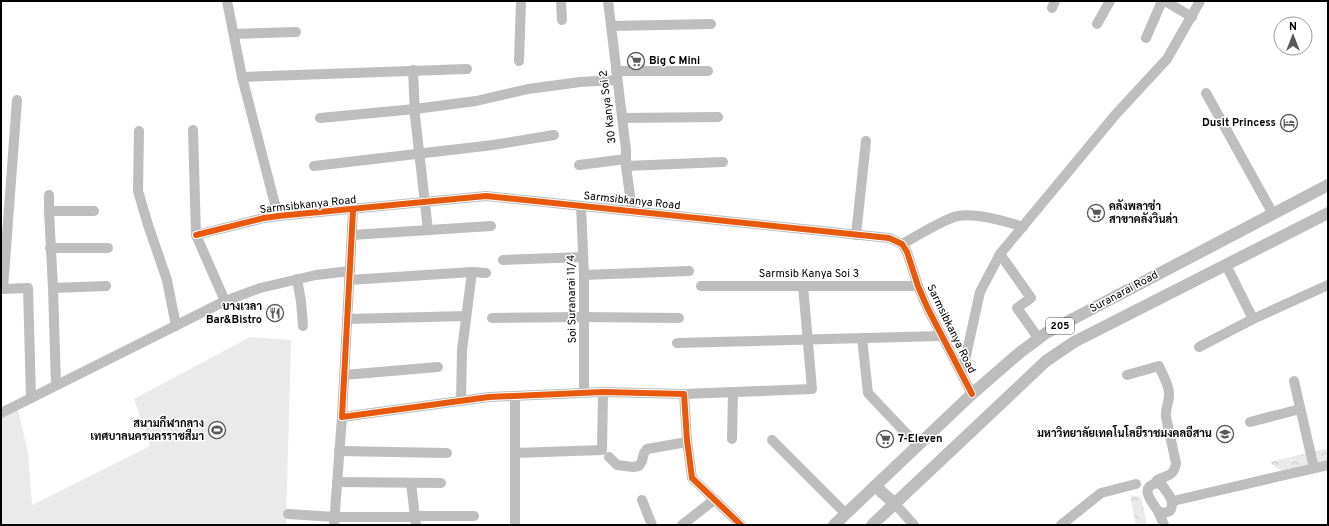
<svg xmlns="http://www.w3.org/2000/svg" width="1329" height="526" viewBox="0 0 1329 526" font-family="Overpass,Sarabun,sans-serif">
<defs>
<pattern id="forest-crowns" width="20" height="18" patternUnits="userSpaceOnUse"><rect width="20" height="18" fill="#eaeaea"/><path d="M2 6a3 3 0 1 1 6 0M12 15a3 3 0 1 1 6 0" fill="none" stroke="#c7c7c7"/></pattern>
</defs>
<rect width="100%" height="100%" fill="#fff"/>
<g fill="url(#forest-crowns)">
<polygon points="1328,448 1328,463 1285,471 1276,468 1270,462"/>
<polygon points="1130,495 1141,497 1147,525 1136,525"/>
</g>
<polygon fill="#eaeaea" points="250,337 291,340 286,525 1,525 1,413 17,405 28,453 32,505 150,446 134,399"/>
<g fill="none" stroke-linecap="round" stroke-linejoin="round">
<g stroke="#bebebe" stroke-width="10">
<polyline points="227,1 242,77 278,216"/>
<polyline points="561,1 562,20"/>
<polyline points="608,1 626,150 626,166 632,211"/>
<polyline points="1165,1 1192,17"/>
<polyline points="1052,8 1055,1"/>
<polyline points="1097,24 1110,1"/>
<polyline points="611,26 711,24"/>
<polyline points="234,34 296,32"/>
<polyline points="1146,38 1162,1"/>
<polyline points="519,61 521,1"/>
<polyline points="413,70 415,116 428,230"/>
<polyline points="616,71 708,71"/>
<polyline points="242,77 467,69"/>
<polyline points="1206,93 1273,214"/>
<polyline points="320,118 415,109 476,101 528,89 580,82 617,80"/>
<polyline points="622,118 718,117"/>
<polyline points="193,130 196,235 225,301"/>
<polyline points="139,131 138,191 148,225 167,280 176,326"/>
<polyline points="579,165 626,159"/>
<polyline points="314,166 493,145 554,135"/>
<polyline points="626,166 723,162"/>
<polyline points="49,195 49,211 53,288 56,385"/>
<polyline points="581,206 584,275 584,392"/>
<polyline points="353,210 342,417 489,397 603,392 684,394 687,440 692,478 741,525"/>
<polyline points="49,211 94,211"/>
<polyline points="196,235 264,218 278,216 486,196 889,238 902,244 907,252 918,286 927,307 972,394"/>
<polyline points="352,235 491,226"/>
<polyline points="856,235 866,141"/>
<path d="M 902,244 C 916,237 945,218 958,216 C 976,213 1006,221 1023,227"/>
<polyline points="50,248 108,248"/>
<polyline points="1000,254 1031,298 1017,308 1039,339"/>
<polyline points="503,260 583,257"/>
<polyline points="1226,265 1253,319"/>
<polyline points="584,275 689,271"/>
<polyline points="297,279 301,301 303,326"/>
<polyline points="349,280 472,272 486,273"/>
<polyline points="701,286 918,286"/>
<polyline points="53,288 106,286"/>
<polyline points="1,289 28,288 31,398"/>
<polyline points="3,289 17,100"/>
<polyline points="492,318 584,317 679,318"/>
<polyline points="347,319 466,316"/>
<polyline points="862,338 868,393 918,446"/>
<polyline points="677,343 941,336"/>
<polyline points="1199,347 1253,319 1328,285"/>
<polyline points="962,374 980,292 1000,254 1116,114 1167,59 1200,1"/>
<polyline points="344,375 438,367"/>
<path d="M 1127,375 L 1159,366 C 1162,374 1170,386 1169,395 C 1169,403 1165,409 1166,417 L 1176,463 C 1174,476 1168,475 1157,480"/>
<polyline points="1294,381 1314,468"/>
<polyline points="684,394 812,389 803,286"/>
<polyline points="461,401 462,350 472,272"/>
<polyline points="1,413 225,301 260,288 316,275 350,271"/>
<polyline points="1250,422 1300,409"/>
<polyline points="732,439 733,393"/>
<polyline points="772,440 846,514"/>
<polyline points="339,451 447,453"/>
<polyline points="515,453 602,450 603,392"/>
<polyline points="609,457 617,465 633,467 639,466 642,461 644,453 647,449 687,442"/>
<polyline points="337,482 441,483"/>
<polyline points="411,483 416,525"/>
<path d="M 1156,483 L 1162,485 C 1167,493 1176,501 1170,511 L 1164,513 L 1158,511 C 1152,502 1139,488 1156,483 Z"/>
<polyline points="642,500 652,525"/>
<polyline points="1173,501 1328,465"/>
<polyline points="895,504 914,525"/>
<polyline points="1158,511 1164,525"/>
<polyline points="288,514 335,517 415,517"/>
<polyline points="415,516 474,516"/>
<polyline points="334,525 342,417"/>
<polyline points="515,525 515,396"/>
<polyline points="682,525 714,500"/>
<polyline points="1061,525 1101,493 1136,484"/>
</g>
<g stroke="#bdbdbd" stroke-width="12">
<polyline points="875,486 895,504"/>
<polyline points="834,525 972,394 1018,354 1046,333 1328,185"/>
<polyline points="872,525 1046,361 1074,342 1328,213"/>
</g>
<g stroke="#fff" stroke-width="8">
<g id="cycleway">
<polyline points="353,210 342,417 489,397 603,392 684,394 687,440 692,478 741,525"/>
<polyline points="196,235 264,218 278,216 486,196 889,238 902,244 907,252 918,286 927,307 972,394"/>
</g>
</g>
<use href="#cycleway" stroke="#e8590c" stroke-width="6"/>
</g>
<defs>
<g id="supermarket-ring" transform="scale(0.9)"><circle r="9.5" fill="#fff" stroke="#595959" stroke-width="1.5"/><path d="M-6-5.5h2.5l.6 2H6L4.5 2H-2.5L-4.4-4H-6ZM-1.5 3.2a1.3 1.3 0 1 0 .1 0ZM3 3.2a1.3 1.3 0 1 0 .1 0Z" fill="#595959"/></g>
<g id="hotel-ring" transform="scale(0.9)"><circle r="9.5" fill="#fff" stroke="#595959" stroke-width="1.5"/><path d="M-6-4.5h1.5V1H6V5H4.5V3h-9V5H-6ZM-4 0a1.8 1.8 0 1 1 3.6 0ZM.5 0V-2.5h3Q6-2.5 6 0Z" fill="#595959"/></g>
<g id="restaurant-ring" transform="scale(0.9)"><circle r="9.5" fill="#fff" stroke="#595959" stroke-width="1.5"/><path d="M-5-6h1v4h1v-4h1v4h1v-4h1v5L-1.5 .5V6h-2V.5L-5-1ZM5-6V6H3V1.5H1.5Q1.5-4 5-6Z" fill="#595959"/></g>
<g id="stadium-ring" transform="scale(0.9)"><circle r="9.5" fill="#fff" stroke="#595959" stroke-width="1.5"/><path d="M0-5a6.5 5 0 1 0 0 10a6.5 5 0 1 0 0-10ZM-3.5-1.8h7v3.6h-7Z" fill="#595959"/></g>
<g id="university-ring" transform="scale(0.9)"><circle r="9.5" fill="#fff" stroke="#595959" stroke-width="1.5"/><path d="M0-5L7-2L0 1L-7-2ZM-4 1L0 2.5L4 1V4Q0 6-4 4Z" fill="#595959"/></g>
</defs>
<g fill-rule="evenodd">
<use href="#supermarket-ring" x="636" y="61"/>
<use href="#hotel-ring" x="1289" y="123"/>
<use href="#supermarket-ring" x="1096" y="213"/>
<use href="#restaurant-ring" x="275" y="313"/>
<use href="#stadium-ring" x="217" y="430"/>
<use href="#university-ring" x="1225" y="434"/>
<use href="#supermarket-ring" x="885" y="439"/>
</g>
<g text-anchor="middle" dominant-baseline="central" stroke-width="3" stroke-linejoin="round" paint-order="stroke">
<rect fill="#fff" stroke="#4c4c4c" stroke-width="1" x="1046" y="318" width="28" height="16" rx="3"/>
<g font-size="10" font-weight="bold" fill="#000">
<text x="1060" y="326">205</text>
</g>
<g font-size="11" font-weight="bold" fill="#000" stroke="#fff" text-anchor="end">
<text x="649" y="61" text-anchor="start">Big C Mini</text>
<text x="1276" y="123">Dusit Princess</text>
<text x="1109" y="207" text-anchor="start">คลังพลาซ่า<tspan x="1109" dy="13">สาขาคลังวินล่า</tspan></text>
<text x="262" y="307">บางเวลา<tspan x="262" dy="13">Bar&amp;Bistro</tspan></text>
<text x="204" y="424">สนามกีฬากลาง<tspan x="204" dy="13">เทศบาลนครนครราชสีมา</tspan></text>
<text x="1212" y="434">มหาวิทยาลัยเทคโนโลยีราชมงคลอีสาน</text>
<text x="898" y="439" text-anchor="start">7-Eleven</text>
</g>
<g font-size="11" fill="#000" stroke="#fff">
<text transform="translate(608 107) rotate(-97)">30 Kanya Soi 2</text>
<text transform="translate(632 201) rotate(6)">Sarmsibkanya Road</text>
<text transform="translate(308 205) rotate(-6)">Sarmsibkanya Road</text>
<text x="809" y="274">Sarmsib Kanya Soi 3</text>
<text transform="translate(1124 292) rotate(-28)">Suranarai Road</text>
<text transform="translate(572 299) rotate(-91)">Soi Suranarai 11/4</text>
<text transform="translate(951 329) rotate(64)">Sarmsibkanya Road</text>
</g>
</g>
<rect width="1329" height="526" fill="none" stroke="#000000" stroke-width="4"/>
<g transform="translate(1293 36)"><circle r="19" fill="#ffffff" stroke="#999999"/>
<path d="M0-3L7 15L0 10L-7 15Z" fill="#595959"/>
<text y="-6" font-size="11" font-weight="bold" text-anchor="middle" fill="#000000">N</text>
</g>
</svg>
